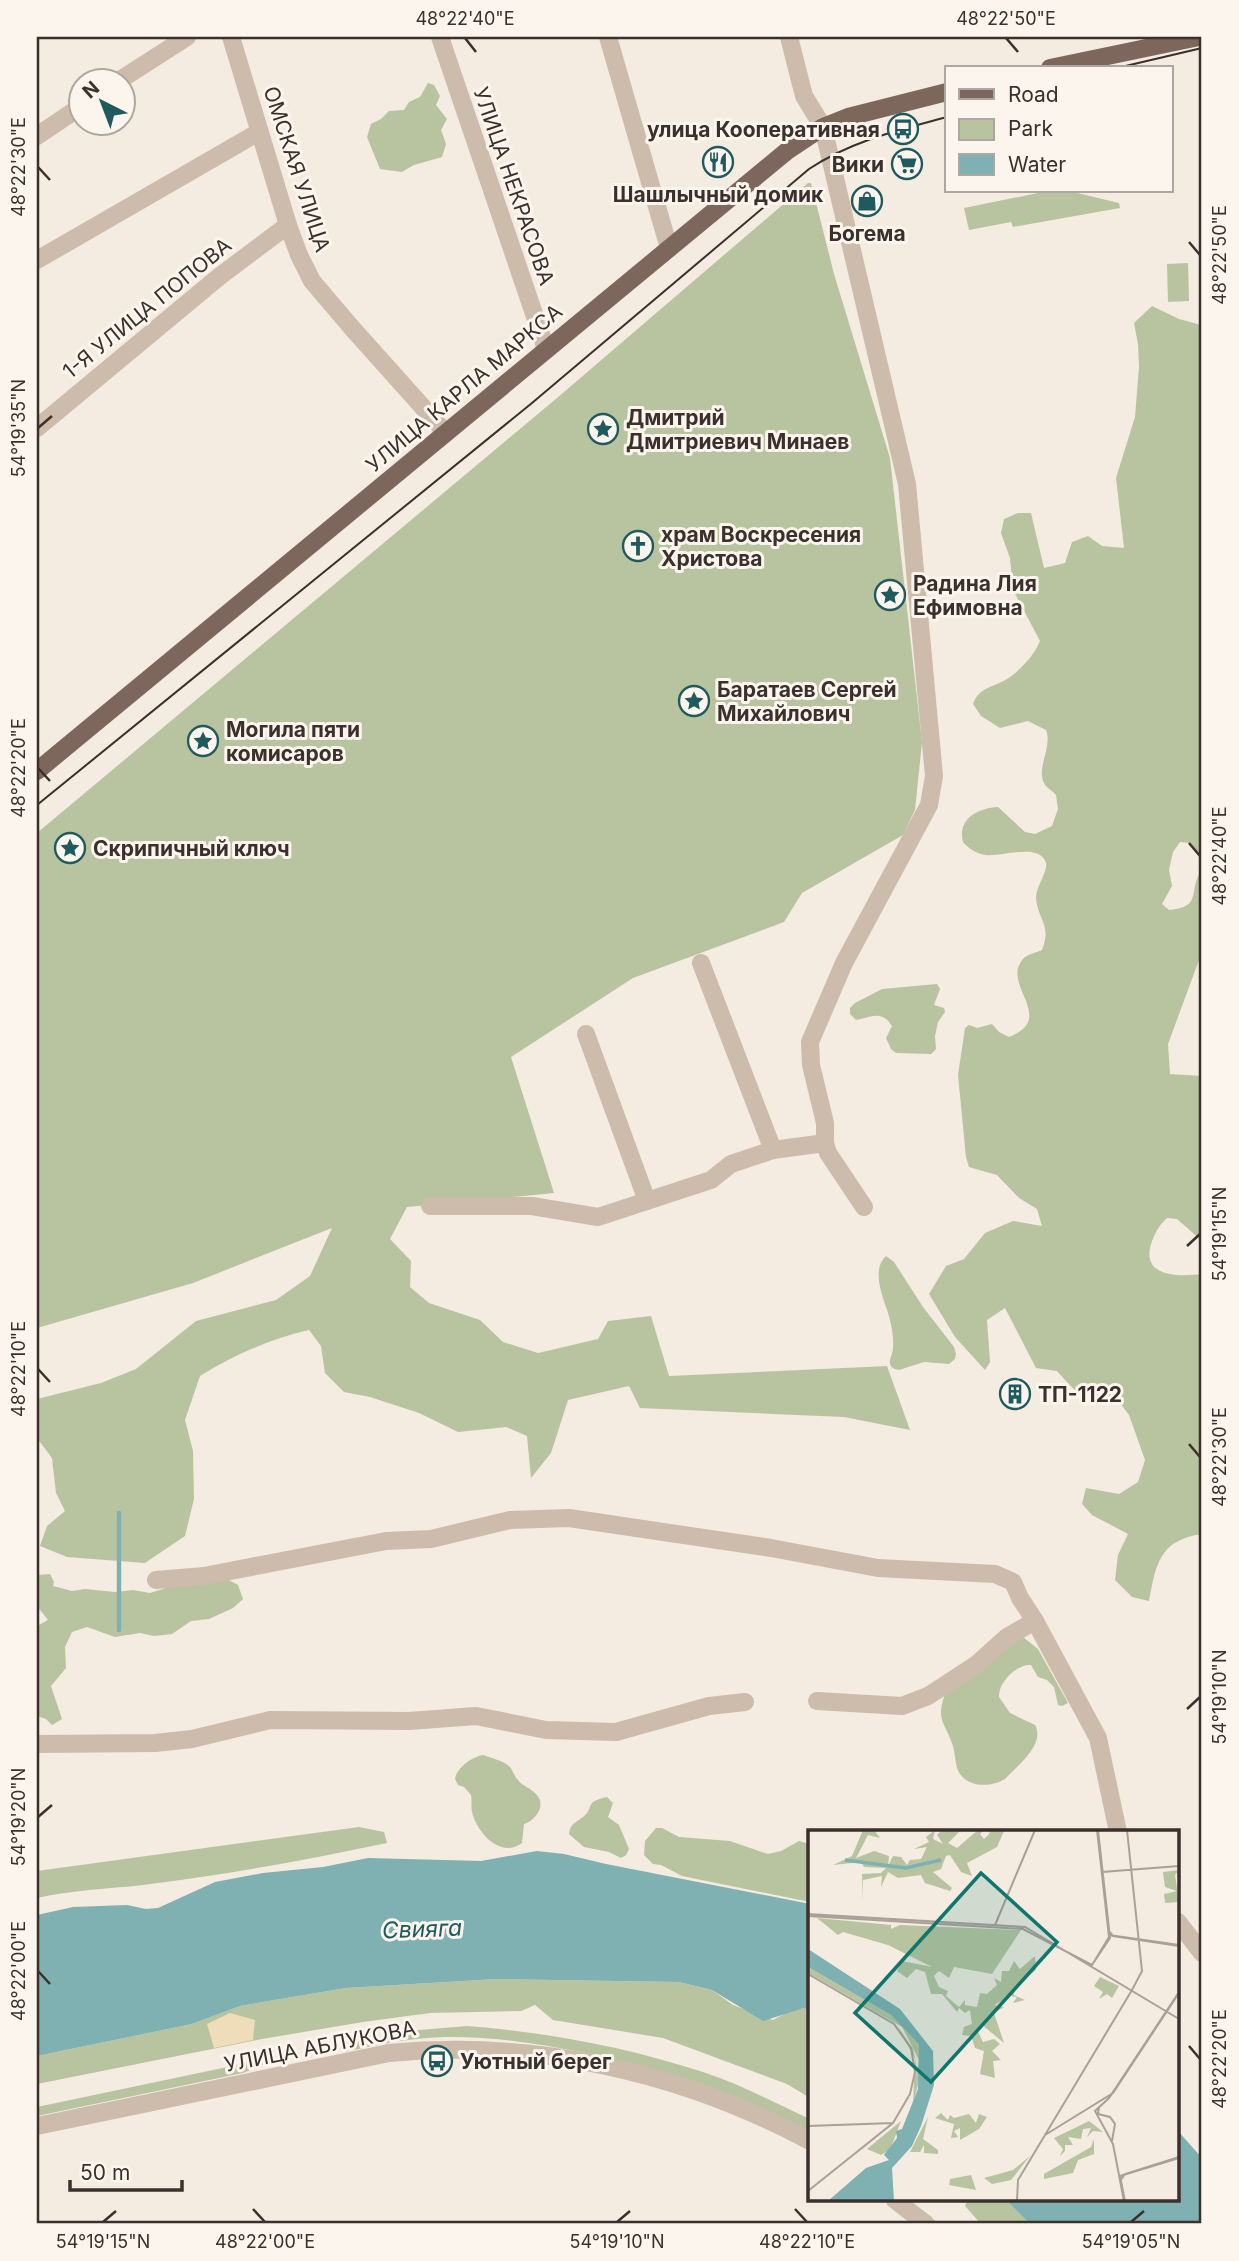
<svg xmlns="http://www.w3.org/2000/svg" width="1239" height="2261" viewBox="0 0 1239 2261" font-family="Inter,sans-serif">
<rect width="100%" height="100%" fill="#f4ebe1"/>
<g fill="#b8c4a0">
<polygon points="428,83 434,85 440,96 436,105 447,119 441,130 446,144 442,157 414,165 402,172 380,169 367,137 371,124 381,119 389,111 404,110 409,102 420,97"/>
<path d="M 808,183 L 811,183 L 834,274 L 890,458 L 922,742 L 915,810 L 903,835 L 802,893 L 784,922 L 633,978 L 511,1057 L 554,1193 L 407,1207 L 390,1239 L 411,1261 L 410,1287 L 429,1303 L 480,1320 L 503,1342 L 538,1353 L 598,1339 L 608,1321 L 651,1316 L 669,1376 L 887,1366 L 910,1430 L 844,1417 L 640,1408 L 629,1386 L 568,1400 L 551,1453 L 531,1478 L 527,1436 L 506,1427 L 458,1432 L 419,1413 L 370,1397 L 344,1392 L 325,1373 L 321,1346 L 309,1330 C 270,1339 234,1355 200,1376 L 185,1420 L 193,1451 L 194,1499 L 185,1536 L 145,1563 L 67,1557 L 40,1546 L 47,1526 L 65,1511 L 56,1493 L 52,1458 L 37,1438 L 37,1399 L 101,1383 L 136,1369 L 196,1321 L 276,1300 L 310,1276 L 332,1228 L 193,1283 L 37,1328 L 37,833 L 557,398 Z"/>
<polygon points="1048,191 1069,191 1119,203 1120,208 1013,227 1011,222 969,230 964,208"/>
<polygon points="1188,263 1189,301 1168,302 1167,264"/>
<path d="M 1152,306 L 1179,319 L 1201,325 L 1202,329 L 1202,856 L 1196,853 L 1189,843 L 1180,842 L 1173,852 L 1169,870 L 1172,886 L 1162,904 L 1169,910 C 1204,907 1187,890 1202,870 L 1202,952 L 1168,1044 L 1170,1074 L 1202,1076 L 1202,1241 L 1177,1219 L 1167,1218 C 1160,1224 1155,1233 1152,1241 C 1139,1277 1177,1277 1202,1274 L 1202,1534 C 1160,1540 1156,1563 1149,1601 L 1132,1597 L 1115,1580 L 1118,1555 L 1128,1534 L 1092,1515 L 1082,1504 L 1086,1488 L 1119,1494 L 1138,1482 L 1145,1460 L 1129,1415 L 1120,1403 C 1083,1400 1081,1398 1057,1371 L 1036,1368 L 1005,1308 L 987,1320 L 990,1362 L 985,1370 L 955,1337 L 929,1294 L 946,1266 L 964,1259 L 985,1233 L 1013,1221 L 1042,1226 L 1037,1209 L 1019,1198 L 997,1175 L 969,1167 L 966,1157 L 958,1075 L 965,1028 L 969,1025 L 977,1028 L 992,1024 L 999,1032 L 1009,1037 C 1058,1018 1000,984 1023,959 C 1027,954 1036,953 1042,950 C 1052,924 1038,921 1036,898 C 1036,887 1048,871 1046,863 C 1040,842 1001,857 986,855 C 977,854 969,849 963,842 C 957,819 978,808 998,807 L 1025,832 L 1035,834 L 1052,826 L 1058,809 L 1056,795 C 1052,790 1046,788 1044,783 C 1036,767 1053,747 1046,730 L 1028,721 L 1000,728 L 981,716 L 973,704 C 979,687 994,687 1007,679 C 1020,671 1035,654 1040,641 L 1013,590 L 1010,558 L 1001,533 L 1004,519 L 1018,513 L 1031,513 L 1044,568 L 1065,563 L 1072,542 L 1088,536 L 1102,546 L 1124,548 L 1116,478 L 1135,417 L 1139,367 L 1138,344 L 1134,323 Z"/>
<path d="M 937,984 L 940,989 L 934,1005 L 944,1008 L 945,1012 L 938,1022 L 935,1036 L 936,1049 L 931,1054 L 896,1053 L 891,1049 L 886,1038 L 892,1026 C 882,1010 871,1017 856,1020 L 850,1014 L 850,1008 L 855,1003 L 882,989 Z"/>
<path d="M 886,1256 L 894,1262 L 923,1307 L 954,1347 L 956,1354 L 955,1359 L 949,1364 L 924,1362 L 899,1370 C 895,1369 892,1369 890,1364 C 889,1360 893,1353 893,1348 C 894,1339 892,1329 890,1320 C 886,1302 869,1272 886,1256 Z"/>
<polygon points="50,1574 54,1582 53,1586 72,1591 85,1589 115,1592 133,1590 150,1593 192,1580 227,1579 238,1585 243,1599 233,1608 209,1619 191,1621 172,1634 154,1636 140,1633 115,1637 87,1627 72,1632 65,1647 66,1668 51,1686 62,1719 52,1725 46,1719 37,1716 37,1626 48,1620 37,1606 37,1575"/>
<path d="M 1023,1637 L 1038,1649 L 1068,1703 L 1062,1706 L 1058,1705 L 1054,1687 L 1047,1680 L 1038,1677 L 1031,1665 C 1016,1664 998,1683 999,1697 L 1010,1713 L 1035,1725 C 1046,1744 1017,1766 1005,1779 C 990,1788 964,1788 957,1768 C 955,1761 955,1753 953,1746 C 946,1723 935,1721 945,1694 L 992,1657 Z"/>
<path d="M 483,1755 C 491,1758 502,1760 509,1766 C 513,1770 514,1776 518,1780 C 522,1786 531,1788 536,1794 C 547,1805 536,1820 524,1824 L 522,1843 C 501,1859 477,1833 472,1812 C 471,1807 472,1800 471,1795 L 464,1787 L 458,1785 L 455,1779 C 457,1767 472,1757 483,1755 Z"/>
<path d="M 607,1797 L 613,1803 L 608,1817 L 619,1825 L 629,1849 L 626,1855 L 621,1858 L 609,1852 L 584,1847 L 569,1834 C 570,1824 575,1823 583,1817 C 595,1808 583,1802 607,1797 Z"/>
<path d="M 359,1827 L 384,1832 L 387,1843 C 306,1860 225,1875 143,1885 C 107,1889 72,1890 37,1898 L 37,1871 Z"/>
<polygon points="656,1828 662,1828 679,1837 730,1841 768,1854 781,1851 799,1841 806,1843 810,1848 810,1902 682,1876 661,1865 653,1864 644,1855 645,1841"/>
<polygon points="497,1979 679,1982 712,1990 733,2005 773,2020 788,2012 804,2008 810,2011 810,2098 787,2084 663,2038 553,2020 535,2005 521,2011 430,2013 363,2022 262,2039 37,2084 37,2056 192,2024 240,2006 346,1988"/>
<path d="M 467,2026 C 546,2032 626,2047 703,2072 C 740,2084 775,2103 810,2119 L 810,2132 C 741,2094 668,2071 591,2054 C 542,2044 494,2036 444,2037 C 410,2038 377,2045 344,2052 L 343,2044 L 419,2030 Z"/>
<polygon points="275,2057 276,2059 243,2073 37,2116 37,2107"/>
<polygon points="967,2200 1006,2200 1030,2224 981,2224 965,2206"/>
</g>
<polygon fill="#efdcb8" points="230,2013 255,2020 253,2040 214,2048 207,2024"/>
<g fill="#7fb0b2">
<polygon points="537,1851 564,1854 606,1864 810,1904 810,2011 804,2008 763,2021 712,1990 679,1982 497,1979 346,1988 240,2006 192,2024 37,2056 37,1915 73,1907 127,1905 146,1909 158,1908 215,1882 263,1873 323,1867 368,1858 481,1861"/>
<polygon points="1178,2131 1202,2158 1202,2224 1030,2224 1006,2200 1178,2200"/>
</g>
<g fill="none" stroke-linecap="round" stroke-linejoin="round">
<polyline stroke="#7fb0b2" stroke-width="4.5" points="119,1513 119,1630"/>
<g stroke="#cdbbac" stroke-width="18">
<polyline points="231,37 288,225 299,255 312,281 352,328 446,433"/>
<polyline points="440,37 546,349"/>
<polyline points="608,37 669,248"/>
<polyline points="789,37 804,96 823,127 907,484 934,776 929,805 844,963 810,1042 811,1065 825,1123 825,1143 828,1153 864,1207"/>
<polyline points="120,80 187,37"/>
<polyline points="37,136 80,107"/>
<polyline points="37,260 259,132"/>
<polyline points="37,428 220,276 288,225"/>
<polyline points="701,963 773,1150"/>
<polyline points="586,1034 647,1201"/>
<polyline points="430,1206 532,1206 598,1217 711,1180 731,1164 773,1150 825,1143"/>
<polyline points="156,1580 204,1576 386,1541 431,1539 510,1520 569,1518 771,1548 878,1568 995,1574 1013,1582 1020,1598 1035,1621 1098,1738 1118,1832"/>
<polyline points="817,1701 902,1706 928,1696 977,1664 1007,1637 1035,1621"/>
<polyline points="37,1744 155,1743 192,1739 270,1720 409,1721 476,1716 546,1730 616,1732 709,1706 745,1702"/>
<polyline points="1178,1922 1202,1953"/>
<path d="M 37,2126 L 389,2053 C 535,2039 681,2072 810,2141"/>
<polyline points="895,2200 926,2224"/>
</g>
<g stroke="#7d675c" stroke-width="18">
<polyline points="1050,68 1199,37"/>
<polyline points="37,771 787,151 823,127 848,117 947,92"/>
</g>
<g stroke="#3b302b" stroke-width="2">
<polyline points="1117,68 1202,48"/>
<path d="M 37,805 L 532,403 L 809,169 C 851,141 899,130 947,117"/>
</g>
</g>
<path fill="none" stroke="#3b302b" stroke-width="2.5" d="M 465,38 L 476,52M 1006,38 L 1018,52M 38,167 L 50,180M 1189,242 L 1200,255M 38,428 L 52,416M 38,768 L 50,781M 1189,843 L 1200,856M 1187,1246 L 1200,1234M 38,1369 L 50,1382M 1189,1444 L 1200,1457M 1187,1709 L 1200,1697M 38,1817 L 52,1805M 38,1971 L 50,1984M 1189,2046 L 1200,2059M 253,2209 L 265,2222M 795,2209 L 807,2222M 103,2222 L 116,2211M 617,2222 L 630,2211M 1131,2222 L 1144,2211"/>
<defs>
<g id="bus-ring" transform="scale(1.575)"><circle r="9.5" fill="#fbf5ee" stroke="#1f5a5e" stroke-width="1.5"/><path d="M-5-6H5V4H4V6H2V4H-2V6H-4V4H-5ZM-3.5-4V0h7V-4ZM-3.5 1.2v1.5H-2V1.2ZM2 1.2v1.5H3.5V1.2Z" fill="#1f5a5e"/></g>
<g id="restaurant-ring" transform="scale(1.575)"><circle r="9.5" fill="#fbf5ee" stroke="#1f5a5e" stroke-width="1.5"/><path d="M-5-6h1v4h1v-4h1v4h1v-4h1v5L-1.5 .5V6h-2V.5L-5-1ZM5-6V6H3V1.5H1.5Q1.5-4 5-6Z" fill="#1f5a5e"/></g>
<g id="supermarket-ring" transform="scale(1.575)"><circle r="9.5" fill="#fbf5ee" stroke="#1f5a5e" stroke-width="1.5"/><path d="M-6-5.5h2.5l.6 2H6L4.5 2H-2.5L-4.4-4H-6ZM-1.5 3.2a1.3 1.3 0 1 0 .1 0ZM3 3.2a1.3 1.3 0 1 0 .1 0Z" fill="#1f5a5e"/></g>
<g id="shop-ring" transform="scale(1.575)"><circle r="9.5" fill="#fbf5ee" stroke="#1f5a5e" stroke-width="1.5"/><path d="M-5-2.5h2.3a2.7 3.5 0 0 1 5.4 0H5L5.5 6h-11ZM-1.5-2.5h3a1.5 2.3 0 0 0-3 0Z" fill="#1f5a5e"/></g>
<g id="sight-ring" transform="scale(1.575)"><circle r="9.5" fill="#fbf5ee" stroke="#1f5a5e" stroke-width="1.5"/><path d="M0-6L1.8-2.2L6-1.7L2.9 1.2L3.7 5.4L0 3.3L-3.7 5.4L-2.9 1.2L-6-1.7L-1.8-2.2Z" fill="#1f5a5e"/></g>
<g id="church-ring" transform="scale(1.575)"><circle r="9.5" fill="#fbf5ee" stroke="#1f5a5e" stroke-width="1.5"/><path d="M-1.2-6h2.4v3.5h3.3v2.4h-3.3V6h-2.4V-.1h-3.3v-2.4h3.3Z" fill="#1f5a5e"/></g>
<g id="building-ring" transform="scale(1.575)"><circle r="9.5" fill="#fbf5ee" stroke="#1f5a5e" stroke-width="1.5"/><path d="M-4-6H4V6H1V3H-1V6H-4ZM-2.5-4.3h1.7v1.8h-1.7ZM.8-4.3h1.7v1.8H.8ZM-2.5-1h1.7V.8h-1.7ZM.8-1h1.7V.8H.8Z" fill="#1f5a5e"/></g>
</defs>
<g fill-rule="evenodd">
<use href="#bus-ring" x="903" y="129"/>
<use href="#restaurant-ring" x="718" y="162"/>
<use href="#supermarket-ring" x="907" y="164"/>
<use href="#shop-ring" x="867" y="201"/>
<use href="#sight-ring" x="603" y="429"/>
<use href="#church-ring" x="638" y="546"/>
<use href="#sight-ring" x="890" y="595"/>
<use href="#sight-ring" x="694" y="701"/>
<use href="#sight-ring" x="203" y="741"/>
<use href="#sight-ring" x="70" y="848"/>
<use href="#building-ring" x="1015" y="1394"/>
<use href="#bus-ring" x="437" y="2061"/>
</g>
<g text-anchor="middle" dominant-baseline="central" stroke-width="6" stroke-linejoin="round" paint-order="stroke">
<g font-size="21" font-weight="bold" fill="#3b302b" stroke="#fbf5ee" text-anchor="start">
<text x="880" y="129" text-anchor="end">улица Кооперативная</text>
<text x="884" y="164" text-anchor="end">Вики</text>
<text x="718" y="194" text-anchor="middle">Шашлычный домик</text>
<text x="867" y="233" text-anchor="middle">Богема</text>
<text x="626" y="417">Дмитрий<tspan x="626" dy="24">Дмитриевич Минаев</tspan></text>
<text x="661" y="534">храм Воскресения<tspan x="661" dy="24">Христова</tspan></text>
<text x="913" y="583">Радина Лия<tspan x="913" dy="24">Ефимовна</tspan></text>
<text x="717" y="689">Баратаев Сергей<tspan x="717" dy="24">Михайлович</tspan></text>
<text x="226" y="729">Могила пяти<tspan x="226" dy="24">комисаров</tspan></text>
<text x="93" y="848">Скрипичный ключ</text>
<text x="1038" y="1394">ТП-1122</text>
<text x="460" y="2061">Уютный берег</text>
</g>
<g font-size="21" fill="#3b302b" stroke="#fbf5ee">
<text transform="translate(297 169) rotate(72)">ОМСКАЯ УЛИЦА</text>
<text transform="translate(514 186) rotate(71)">УЛИЦА НЕКРАСОВА</text>
<text transform="translate(147 308) rotate(-39)">1-Я УЛИЦА ПОПОВА</text>
<text transform="translate(464 388) rotate(-40)">УЛИЦА КАРЛА МАРКСА</text>
<text transform="translate(320 2046) rotate(-11)">УЛИЦА АБЛУКОВА</text>
</g>
<g font-size="23" font-style="italic" fill="#1f5a5e" stroke="#fbf5ee">
<text transform="translate(422 1929) rotate(-2)">Свияга</text>
</g>
</g>
<g transform="translate(808 1830)">
<rect width="371" height="371" fill="#f4ebe1"/>
<path d="M 55,0 L 66,0 L 72,8 L 60,5 L 48,28 L 66,21 L 81,26 L 80,36 L 85,26 L 93,27 L 99,35 L 102,30 L 113,29 L 119,17 L 106,19 L 121,12 L 118,7 L 127,0 L 125,9 L 135,14 L 129,5 L 133,1 L 153,0 L 140,13 L 149,18 L 170,0 L 176,0 L 172,4 L 176,9 L 182,3 L 179,0 L 196,1 L 189,17 L 159,33 L 164,46 L 153,42 L 142,25 L 138,26 L 133,39 L 125,42 L 144,58 L 142,61 L 117,53 L 113,45 L 90,48 L 80,42 L 73,57 L 74,46 L 55,50 L 55,71 L 54,44 L 73,43 L 78,38 L 56,37 L 53,32 L 25,35 L 44,26 ZM 371,40 L 367,45 L 371,72 L 357,73 L 356,64 L 369,61 L 357,57 L 355,42 ZM 9,88 L 83,95 L 83,99 L 92,95 L 213,100 L 184,144 L 146,137 L 141,148 L 131,141 L 126,146 L 131,157 L 140,161 L 138,166 L 151,177 L 157,170 L 157,175 L 169,177 L 172,163 L 179,164 L 189,155 L 186,148 L 193,152 L 194,141 L 201,141 L 206,131 L 212,139 L 227,126 L 228,140 L 207,157 L 206,165 L 217,170 L 205,173 L 209,167 L 203,166 L 186,175 L 196,177 L 186,183 L 196,213 L 173,194 L 169,199 L 175,212 L 186,209 L 192,214 L 184,221 L 193,230 L 185,231 L 187,248 L 172,244 L 176,221 L 167,218 L 163,206 L 154,205 L 156,197 L 164,194 L 162,180 L 157,183 L 151,178 L 149,182 L 134,164 L 123,164 L 117,142 L 108,139 L 99,148 L 89,141 L 94,131 L 124,137 L 80,115 L 35,102 L 30,105 ZM 0,137 L 83,185 L 104,204 L 111,214 L 113,243 L 105,274 L 107,229 L 89,195 L 105,219 L 107,228 L 109,244 L 111,230 L 94,197 L 0,143 ZM 292,147 L 311,156 L 304,168 L 299,164 L 291,169 L 295,162 L 286,156 ZM 133,283 L 140,290 L 142,285 L 146,288 L 161,284 L 168,293 L 171,284 L 179,287 L 171,299 L 152,310 L 152,298 L 146,301 L 150,307 L 143,308 L 146,294 L 127,288 ZM 120,287 L 115,309 L 130,320 L 130,324 L 116,323 L 116,315 L 112,322 L 102,322 ZM 93,291 L 82,320 L 73,325 L 59,319 ZM 281,291 L 295,302 L 285,301 L 279,307 L 283,298 L 275,299 L 273,309 L 260,307 L 265,315 L 257,315 L 257,321 L 252,326 L 255,319 L 246,308 ZM 286,309 L 286,324 L 270,330 L 265,343 L 236,349 L 236,344 L 283,317 ZM 222,326 L 203,350 L 184,354 L 176,348 L 205,340 ZM 163,345 L 168,360 L 141,355 L 142,349 Z" fill="#b8c4a0"/>
<path d="M 0,119 L 92,179 L 125,221 L 126,255 L 113,296 L 104,316 L 84,338 L 86,371 L 20,371 L 58,338 L 81,330 L 76,325 L 89,308 L 88,301 L 94,299 L 110,259 L 111,214 L 83,185 L 0,137 Z" fill="#7fb0b2"/>
<path fill="none" stroke="#7fb0b2" stroke-width="3.5" d="M 37,30 L 98,38 L 133,30"/>
<path fill="none" stroke="#aaa098" stroke-width="2" d="M 319,0 L 334,141 L 324,160M 294,42 L 371,36M 0,84 L 217,97 L 371,189M 0,86 L 215,99 L 284,135 L 302,108 L 290,0M 187,95 L 227,0M 300,100 L 305,106 L 371,116M 301,105 L 371,115M 284,135 L 301,107 L 289,0M 0,144 L 86,194 L 103,218 L 107,242 L 102,264 L 85,293 L 0,361M 291,277 L 290,284 L 302,287 L 307,294 L 304,311M 0,296 L 85,293M 237,305 L 305,263 L 371,163M 312,351 L 317,344 L 371,327M 209,371 L 210,350 L 324,160M 316,371 L 305,314 L 287,281 L 301,268 L 371,162M 317,371 L 312,346 L 371,328"/>
<path fill="#0f766e" fill-opacity="0.15" stroke="#0f766e" stroke-width="3.5" d="M 173,43 L 249,112 L 123,252 L 47,183 Z"/>
<rect width="371" height="371" fill="none" stroke="#3b302b" stroke-width="3.5"/>
</g>
<rect width="1239" height="2261" fill="none" stroke="#fbf5ee" stroke-width="77"/>
<rect x="945" y="66" width="228" height="126" fill="#fbf5ee" stroke="#aea6a0" stroke-width="2"/>
<rect x="959" y="89" width="35" height="10" fill="#7d675c" stroke="#aea6a0" stroke-width="2"/>
<text x="1008" y="102" font-size="21" fill="#3b302b">Road</text>
<rect x="959" y="119" width="35" height="21" fill="#b8c4a0" stroke="#aea6a0" stroke-width="2"/>
<text x="1008" y="136" font-size="21" fill="#3b302b">Park</text>
<rect x="959" y="154" width="35" height="21" fill="#7fb0b2" stroke="#aea6a0" stroke-width="2"/>
<text x="1008" y="172" font-size="21" fill="#3b302b">Water</text>
<g transform="translate(102 102) rotate(318)"><circle r="33" fill="#fbf5ee" stroke="#aea6a0" stroke-width="2"/>
<path d="M0-5L12 26L0 18L-12 26Z" fill="#1f5a5e"/>
<text y="-10" font-size="19" font-weight="bold" text-anchor="middle" fill="#3b302b">N</text>
</g>
<path d="M70 2180v10h112v-10" fill="none" stroke="#3b302b" stroke-width="3.5"/>
<text x="80" y="2180" font-size="21" fill="#3b302b" stroke="#fbf5ee" stroke-width="5" paint-order="stroke">50 m</text>
<rect x="38" y="38" width="1162" height="2184" fill="none" stroke="#3b302b" stroke-width="2.5"/>
<g font-size="18" text-anchor="middle" fill="#3b302b">
<text x="465" y="25">48°22'40"E</text>
<text x="1006" y="25">48°22'50"E</text>
<text transform="translate(19 167) rotate(-90)" y="6">48°22'30"E</text>
<text transform="translate(1220 255) rotate(-90)" y="6">48°22'50"E</text>
<text transform="translate(19 428) rotate(-90)" y="6">54°19'35"N</text>
<text transform="translate(19 768) rotate(-90)" y="6">48°22'20"E</text>
<text transform="translate(1220 856) rotate(-90)" y="6">48°22'40"E</text>
<text transform="translate(1220 1234) rotate(-90)" y="6">54°19'15"N</text>
<text transform="translate(19 1369) rotate(-90)" y="6">48°22'10"E</text>
<text transform="translate(1220 1457) rotate(-90)" y="6">48°22'30"E</text>
<text transform="translate(1220 1697) rotate(-90)" y="6">54°19'10"N</text>
<text transform="translate(19 1817) rotate(-90)" y="6">54°19'20"N</text>
<text transform="translate(19 1971) rotate(-90)" y="6">48°22'00"E</text>
<text transform="translate(1220 2059) rotate(-90)" y="6">48°22'20"E</text>
<text x="103" y="2248">54°19'15"N</text>
<text x="265" y="2248">48°22'00"E</text>
<text x="617" y="2248">54°19'10"N</text>
<text x="807" y="2248">48°22'10"E</text>
<text x="1131" y="2248">54°19'05"N</text>
</g>
</svg>
